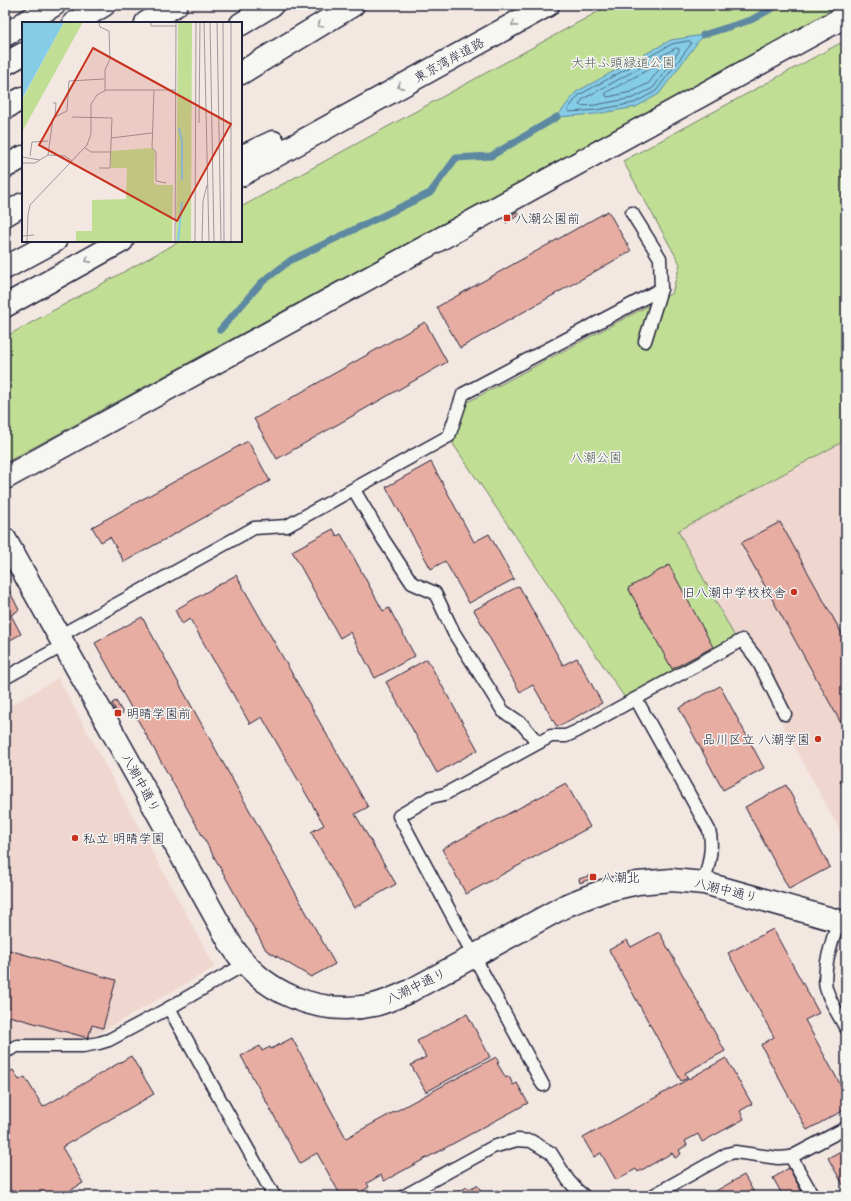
<svg xmlns="http://www.w3.org/2000/svg" width="851" height="1201" viewBox="0 0 851 1201" font-family="Sriracha,'Klee One',sans-serif">
<rect width="100%" height="100%" fill="#f3e7e2"/>
<filter id="ink" filterUnits="userSpaceOnUse"><feTurbulence type="fractalNoise" baseFrequency=".025" numOctaves="2"/><feDisplacementMap in="SourceGraphic" scale="8" xChannelSelector="R" yChannelSelector="G"/><feConvolveMatrix kernelMatrix="1 2 1 2 8 2 1 2 1" color-interpolation-filters="sRGB"/></filter>
<g filter="url(#ink)">
<g fill="#efd6cf">
<polygon points="846,440 846,842 678,531"/>
<polygon points="58,678 215,967 85,1041 14,1038 5,1043 5,709"/>
</g>
<g fill="#c1de95" stroke="#728068">
<polygon points="610,5 843,5 5,463 5,337 180,241 241,241 241,207"/>
<polygon points="846,40 846,440 678,531 735,637 625,698 453,444 462,405 672,293 680,264 623,161"/>
</g>
<polygon fill="#85cce6" stroke="#5d88a2" points="703,35 659,94 636,107 596,114 557,117 576,92 671,40"/>
<g fill="none" stroke-linecap="round" stroke-linejoin="round">
<g stroke="#4a667f" stroke-width="1">
<polygon points="689,41 691,42 691,44 656,91 634,103 596,110 570,112 568,111 568,109 579,95 672,44"/>
<polygon points="677,48 679,49 679,51 653,88 633,98 595,105 581,106 579,105 583,99 674,49"/>
<polygon points="657,65 659,65 660,68 649,83 631,92 608,97 606,96 606,93"/>
</g>
<g stroke="#5d88a2" stroke-width="7">
<polyline points="703,35 751,20 778,5"/>
<polyline points="220,330 261,283 291,260 430,193 456,158 491,156 557,117"/>
</g>
</g>
<g fill="#e7ada2" stroke="#22223b">
<polygon points="608,211 631,251 460,348 437,307"/>
<polygon points="517,212 519,215 506,223 504,219"/>
<polygon points="425,322 447,362 277,459 254,419"/>
<polygon points="248,441 270,481 124,562 110,537 101,542 92,527"/>
<polygon points="431,462 474,542 489,534 514,579 469,603 445,561 431,569 386,487"/>
<polygon points="780,522 846,641 846,732 741,543"/>
<polygon points="333,529 337,536 341,534 383,611 389,608 415,656 375,678 350,632 340,638 292,551"/>
<polygon points="669,565 713,647 672,669 628,588"/>
<polygon points="236,575 368,807 355,814 396,884 354,908 311,832 324,825 262,717 250,724 190,619 182,624 175,610"/>
<polygon points="519,586 563,665 577,658 602,703 557,727 533,685 520,692 474,610"/>
<polygon points="9,590 19,610 11,615 21,634 5,643 5,592"/>
<polygon points="142,617 335,964 311,977 266,950 95,643"/>
<polygon points="427,659 478,750 437,773 386,682"/>
<polygon points="720,686 764,768 723,790 679,708"/>
<polygon points="116,701 123,713 118,715 112,703"/>
<polygon points="846,778 846,792 840,781"/>
<polygon points="566,783 590,827 466,894 442,849"/>
<polygon points="786,785 830,867 789,889 745,807"/>
<polygon points="594,874 595,877 580,883 579,879"/>
<polygon points="773,929 819,1013 805,1020 846,1095 846,1109 807,1130 761,1045 774,1037 728,953"/>
<polygon points="659,932 725,1051 685,1073 688,1078 681,1081 609,950 627,940 631,947"/>
<polygon points="5,949 116,980 103,1028 92,1025 88,1038 9,1016 5,1031"/>
<polygon points="467,1014 490,1057 426,1092 411,1065 426,1057 417,1041"/>
<polygon points="292,1038 346,1138 496,1057 499,1063 497,1063 506,1078 509,1076 513,1085 517,1083 528,1103 384,1181 381,1175 367,1183 369,1187 354,1196 341,1196 317,1153 300,1163 241,1056 260,1046 262,1051 270,1047 271,1049"/>
<polygon points="131,1056 154,1094 62,1147 83,1183 61,1196 5,1196 5,1074 13,1070 19,1080 25,1077 43,1107"/>
<polygon points="726,1058 752,1104 740,1111 744,1119 702,1142 698,1134 685,1141 687,1145 679,1150 681,1154 675,1158 672,1153 638,1172 636,1169 616,1180 601,1153 594,1157 583,1138"/>
<polygon points="846,1148 846,1190 828,1158"/>
<polygon points="789,1168 804,1196 783,1196 773,1178"/>
<polygon points="744,1175 756,1196 707,1196"/>
<polygon points="477,1185 484,1196 451,1196 467,1187 469,1189"/>
<polygon points="498,1190 501,1196 488,1196"/>
</g>
<g fill="none" stroke-linecap="round" stroke-linejoin="round">
<g stroke="#22223b" stroke-width="15">
<g id="service">
<polyline points="645,341 661,289"/>
<polyline points="354,490 383,539 412,583 435,593 454,633 503,711 522,724 538,743"/>
<polyline points="59,636 254,528 287,526 449,436 463,394 661,289 660,258 632,213"/>
<polyline points="5,678 64,645"/>
<path d="M 636,699 L 709,830 C 714,847 708,866 704,883"/>
<path d="M 838,921 C 833,940 822,969 826,988 C 830,1002 839,1016 846,1028"/>
<polyline points="169,1008 274,1196"/>
<polyline points="5,1052 17,1046 83,1046 99,1043 109,1040 169,1008 245,964"/>
<polyline points="543,1085 399,816 431,797 445,794 551,736 566,736 577,731 742,640 757,659 785,714"/>
<polyline points="791,1157 813,1196"/>
<polyline points="404,1196 493,1147 517,1140 531,1141 551,1153 568,1180 577,1190 584,1196"/>
<polyline points="652,1196 727,1154 735,1152 778,1158 791,1157 846,1128"/>
</g>
</g>
<g stroke="#22223b" stroke-width="25">
<g id="tertiary">
<polyline points="5,478 846,16"/>
<path d="M 5,539 L 230,943 C 260,992 318,1017 374,1005 C 386,1002 397,997 408,992 L 567,905 L 603,891 L 638,883 L 672,880 L 704,883 L 846,923"/>
</g>
</g>
<g stroke="#22223b" stroke-width="25">
<g id="trunk">
<polyline points="241,157 273,142"/>
<polyline points="241,175 548,5"/>
<polyline points="5,268 55,241"/>
<polyline points="5,306 122,241"/>
</g>
</g>
<g stroke="#22223b" stroke-width="25">
<g id="motorway">
<polyline points="24,23 54,5"/>
<polyline points="74,23 104,5"/>
<polyline points="146,23 176,5"/>
<polyline points="241,24 272,5"/>
<polyline points="5,35 23,24"/>
<polyline points="5,64 23,54"/>
<polyline points="241,73 353,5"/>
<polyline points="5,108 23,98"/>
<polyline points="5,167 23,157"/>
<polyline points="5,215 23,204"/>
</g>
</g>
<use href="#service" stroke="#f6f6f2" stroke-width="12"/>
<use href="#tertiary" stroke="#f6f6f2" stroke-width="22"/>
<use href="#trunk" stroke="#f6f6f2" stroke-width="22"/>
<use href="#motorway" stroke="#f6f6f2" stroke-width="22"/>
</g>
<defs><path id="oneway-chevron" d="M-2-3.5L2.5 0L-2 3.5" fill="none" stroke-width="1.6" stroke-linecap="round" stroke-linejoin="round"/></defs>
<g stroke="#9797a0">
<use href="#oneway-chevron" transform="translate(514 24) rotate(151)"/>
<use href="#oneway-chevron" transform="translate(320 25) rotate(149)"/>
<use href="#oneway-chevron" transform="translate(400 86) rotate(151)"/>
<use href="#oneway-chevron" transform="translate(88 260) rotate(151)"/>
</g>
</g>
<g fill="#c8321e" stroke="#f6f6f2" stroke-width="1.5">
<rect x="503" y="214" width="8" height="8" rx="2"/>
<circle cx="794" cy="592" r="4"/>
<rect x="114" y="709" width="8" height="8" rx="2"/>
<circle cx="818" cy="739" r="4"/>
<circle cx="75" cy="838" r="4"/>
<rect x="589" y="873" width="8" height="8" rx="2"/>
</g>
<g text-anchor="middle" dominant-baseline="central" stroke-width="3" stroke-linejoin="round" paint-order="stroke">
<g font-size="13" fill="#22223b" stroke="#f6f6f2">
<text transform="translate(449 60) rotate(-29)">東京湾岸道路</text>
<text transform="translate(141 783) rotate(61)">八潮中通り</text>
<text transform="translate(726 890) rotate(14)">八潮中通り</text>
<text transform="translate(416 986) rotate(-26)">八潮中通り</text>
</g>
<g font-size="13" fill="#525a56" stroke="#f6f6f2">
<text x="623" y="62">大井ふ頭緑道公園</text>
<text x="596" y="457">八潮公園</text>
</g>
<g font-size="13" fill="#22223b" stroke="#f6f6f2" text-anchor="start">
<text x="515" y="218">八潮公園前</text>
<text x="786" y="592" text-anchor="end">旧八潮中学校校舎</text>
<text x="126" y="713">明晴学園前</text>
<text x="810" y="739" text-anchor="end">品川区立 八潮学園</text>
<text x="83" y="838">私立 明晴学園</text>
<text x="601" y="877">八潮北</text>
</g>
</g>
<g transform="translate(22 22)">
<rect width="220" height="220" fill="#f3e7e2"/>
<path d="M 42,0 L 61,0 L 0,110 L 0,78 ZM 156,0 L 170,0 L 169,220 L 154,220 ZM 129,126 L 133,129 L 132,160 L 135,163 L 151,163 L 150,220 L 54,220 L 54,209 L 70,209 L 70,178 L 104,177 L 105,146 L 89,146 L 89,129 Z" fill="#c1de95"/>
<path d="M 0,0 L 42,0 L 0,77 Z" fill="#85cce6"/>
<path fill="none" stroke="#85cce6" stroke-width="2" d="M 157,106 L 160,119 L 160,158M 156,220 L 160,180"/>
<path fill="none" stroke="#9f989f" stroke-width="1" d="M 77,0 L 78,5 L 87,9 L 88,37 L 83,48 L 83,69M 129,0 L 129,4 L 154,4M 182,0 L 187,220M 188,0 L 192,220M 195,0 L 199,219M 201,0 L 202,220M 132,68 L 130,126 L 134,130 L 134,159 L 144,161M 31,81 L 34,81 L 33,94M 50,95 L 90,96 L 88,146 L 77,146M 177,101 L 178,0M 89,116 L 130,111M 63,126 L 69,130 L 88,130M 26,133 L 31,96 L 45,89 L 47,59 L 82,57M 8,134 L 10,120 L 26,119M 0,135 L 18,138M 0,141 L 13,141 L 26,133 L 43,134 L 50,139M 0,214 L 12,213M 5,220 L 6,193 L 8,183 L 65,123 L 69,112 L 69,82 L 75,73 L 84,68 L 154,68M 153,220 L 154,0M 173,220 L 174,0M 180,220 L 181,179 L 185,163M 209,220 L 209,0"/>
<path fill="#c8321e" fill-opacity="0.15" stroke="#c8321e" stroke-width="2" d="M 71,26 L 209,102 L 155,199 L 17,123 Z"/>
<rect width="220" height="220" fill="none" stroke="#22223b" stroke-width="2"/>
</g>
<rect width="851" height="1201" fill="none" stroke="#f6f6f2" stroke-width="20"/>
<rect x="10" y="10" width="831" height="1181" fill="none" stroke="#22223b" stroke-width="1.5" filter="url(#ink)"/>
</svg>
